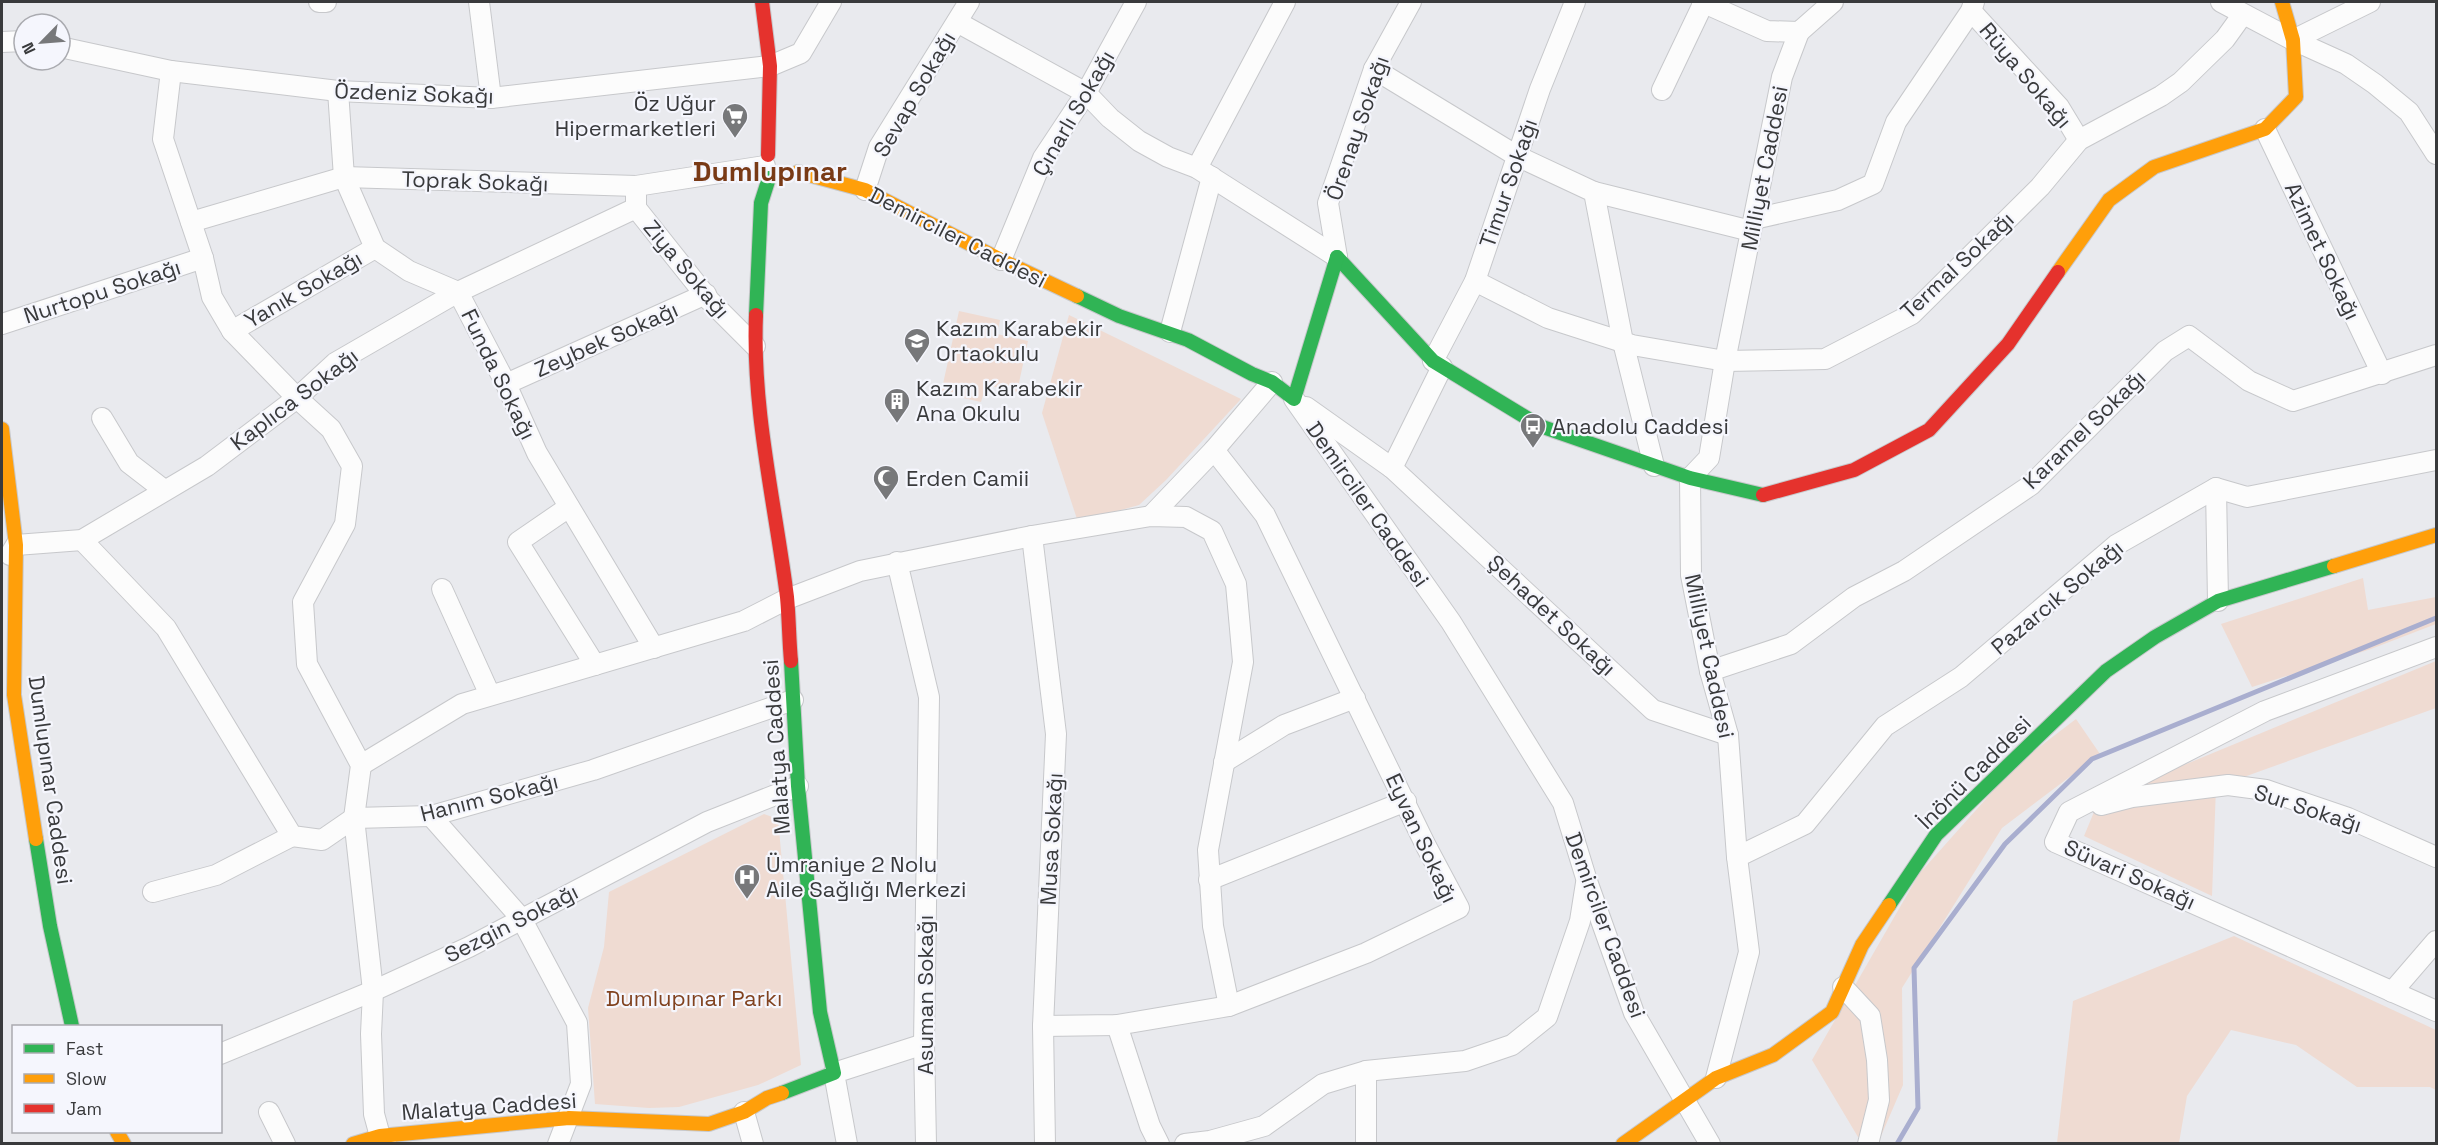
<svg xmlns="http://www.w3.org/2000/svg" width="2438" height="1145" viewBox="0 0 2438 1145" font-family="'Space Grotesk',sans-serif">
<rect width="100%" height="100%" fill="#e9eaee"/>
<g fill="#efdbd2">
<polygon points="959,311 1000,320 997,334 1028,341 1017,392 986,385 981,402 941,393"/>
<polygon points="1069,315 1241,399 1166,480 1139,505 1078,522 1042,413"/>
<polygon points="2363,578 2368,610 2436,597 2436,624 2371,649 2252,687 2221,624"/>
<polygon points="2436,661 2436,708 2216,787 2212,896 2084,836 2099,800"/>
<polygon points="2076,719 2100,754 2002,828 1902,988 1903,1085 1878,1143 1869,1143 1858,1137 1812,1060 1919,874 2017,764"/>
<polygon points="764,814 778,819 801,1065 758,1085 679,1107 649,1108 595,1104 588,1008 604,947 609,892"/>
<polygon points="2234,936 2436,1030 2436,1090 2430,1087 2357,1087 2296,1045 2231,1030 2187,1096 2179,1143 2057,1143 2073,1001"/>
</g>
<g fill="none" stroke-linecap="round" stroke-linejoin="round">
<polyline stroke="#a9aecf" stroke-width="5" points="1897,1144 1918,1108 1914,968 2005,844 2092,759 2436,618"/>
<g stroke="#c7c8cb" stroke-width="22">
<g id="street">
<polyline points="319,2 326,2"/>
<polyline points="479,2 491,98"/>
<polyline points="1702,2 1767,31 1799,32 1833,2"/>
<polyline points="2221,2 2293,40 2346,64 2375,84 2409,112 2436,154"/>
<polyline points="1971,11 2059,107 2079,140"/>
<polyline points="957,22 1086,93 1110,118 1139,141 1168,157 1197,168 1337,257"/>
<polyline points="2293,40 2370,2"/>
<polyline points="2,42 24,41"/>
<polyline points="60,47 171,71 338,91 491,98 770,66 801,53 831,2"/>
<polyline points="1374,69 1517,156 1594,192 1623,342 1654,466"/>
<polyline points="171,71 163,139 203,258 212,297 232,331 297,398 331,429 352,466 345,524 303,602 307,664 361,765 354,818 373,991 371,1034 374,1114 380,1136 386,1144"/>
<polyline points="1662,90 1704,2"/>
<polyline points="338,91 344,177 375,248 409,271 458,292 506,384 537,453 654,648"/>
<polyline points="2265,129 2382,374"/>
<polyline points="1197,168 1285,2"/>
<polyline points="865,190 879,147 969,2"/>
<polyline points="1594,192 1751,231"/>
<polyline points="636,195 636,208 710,301 755,346"/>
<polyline points="1754,219 1838,200 1873,184 1896,122 1971,11 1974,2"/>
<polyline points="191,222 344,177 636,186 765,166"/>
<polyline points="1337,257 1328,203 1374,69 1411,2"/>
<polyline points="1001,260 1043,158 1086,93 1136,2"/>
<polyline points="1475,281 1548,318 1632,345 1725,361 1825,359 1912,314 2040,187 2079,140 2161,96 2181,82 2225,39 2243,14"/>
<polyline points="2,324 203,258"/>
<polyline points="232,331 375,248"/>
<polyline points="1170,332 1212,177"/>
<polyline points="1433,361 1475,281 1540,89 1575,2"/>
<polyline points="506,384 706,294"/>
<polyline points="1294,399 1451,622 1563,803 1587,881 1634,1013 1710,1144"/>
<polyline points="1306,407 1392,468 1653,710 1728,735"/>
<polyline points="102,418 129,463 164,490"/>
<polyline points="1392,468 1442,367"/>
<polyline points="2216,488 2218,601"/>
<polyline points="569,507 518,542 595,665"/>
<polyline points="1151,516 1214,450 1272,382"/>
<polyline points="1032,536 1056,734 1043,1026 1045,1144"/>
<polyline points="82,540 166,628 292,836 322,840 354,818 431,816 593,770 793,700"/>
<polyline points="10,555 16,545 82,540 207,466 297,398 335,363 458,292 636,208"/>
<polyline points="897,562 929,697 924,1044 926,1144"/>
<polyline points="442,589 490,695"/>
<polyline points="2436,647 2265,711 2069,812 2055,842 2436,1011"/>
<polyline points="1710,671 1791,644 1854,597 1904,571 2031,485 2165,351 2189,336 2249,381 2293,401 2436,355"/>
<polyline points="1224,762 1284,725 1355,698"/>
<polyline points="361,765 462,704 744,621 787,599 860,571 1032,536 1151,516 1186,517 1212,531 1236,584 1243,662 1208,850 1213,926 1229,1006"/>
<polyline points="2101,805 2132,797 2228,785 2266,790 2348,818 2436,857"/>
<polyline points="431,816 521,918 577,1023 581,1084 558,1144"/>
<polyline points="1737,857 1805,824 1885,726 1961,677 2116,545 2216,488 2247,497 2436,460"/>
<polyline points="1209,880 1406,801"/>
<polyline points="153,892 216,875 292,836"/>
<polyline points="1843,987 1870,1016 1877,1060 1879,1100 1868,1144"/>
<polyline points="2392,992 2436,941"/>
<polyline points="1117,1025 1150,1126 1159,1144"/>
<polyline points="1043,1026 1117,1025 1229,1006 1366,953 1459,908 1426,846 1265,515 1214,450"/>
<polyline points="220,1054 373,991 469,947 707,822 798,786"/>
<polyline points="1716,1078 1749,952 1737,857 1728,735 1710,671 1691,575 1690,478 1709,458 1725,361 1782,77 1799,32"/>
<polyline points="269,1112 285,1144"/>
<polyline points="744,1112 753,1144"/>
<polyline points="847,1144 834,1073 924,1044"/>
<polyline points="1185,1144 1210,1141 1264,1126 1323,1084 1366,1071 1465,1061 1512,1045 1547,1017 1580,921 1586,883"/>
<polyline points="1366,1144 1366,1071"/>
</g>
</g>
<g stroke="#c7c8cb" stroke-width="16">
<g id="fast">
<polyline points="1337,257 1433,361 1540,426 1690,478 1763,495"/>
<polyline points="1077,296 1119,316 1188,340 1252,374 1272,382 1294,399 1337,257"/>
<polyline points="756,315 761,203 769,178"/>
<polyline points="36,839 50,926 72,1026"/>
<polyline points="1889,905 1936,835 2106,671 2155,637 2218,601 2334,566"/>
<polyline points="782,1093 834,1073 820,1012 798,786 791,661"/>
</g>
</g>
<g stroke="#c7c8cb" stroke-width="16">
<g id="slow">
<polyline points="798,172 865,190 1001,260 1077,296"/>
<polyline points="2058,272 2109,200 2154,167 2265,129 2296,97 2293,40 2282,2"/>
<polyline points="2,429 16,545 14,695 36,839"/>
<polyline points="2334,566 2436,535"/>
<polyline points="117,1132 124,1144"/>
<polyline points="353,1144 380,1136 569,1118 709,1124 744,1112 767,1098 782,1093"/>
<polyline points="1623,1144 1716,1078 1773,1055 1832,1012 1862,945 1889,905"/>
</g>
</g>
<g stroke="#c7c8cb" stroke-width="16">
<g id="jam">
<polyline points="762,2 770,66 768,155"/>
<path d="M 756,315 C 752,409 775,503 787,597 C 789,618 789,640 791,661"/>
<polyline points="1763,495 1854,470 1929,430 2008,344 2058,272"/>
</g>
</g>
<use href="#street" stroke="#fcfcfc" stroke-width="20"/>
<use href="#fast" stroke="#30b455" stroke-width="14"/>
<use href="#slow" stroke="#ff9f0a" stroke-width="14"/>
<use href="#jam" stroke="#e5322d" stroke-width="14"/>
</g>
<defs>
<g id="supermarket-pin" transform="scale(1.35)"><path d="M0 17L-7.5 6A9.5 9.5 0 1 1 7.5 6Z" fill="#77787a" stroke="#f5f6fd"/><path d="M-6-5.5h2.5l.6 2H6L4.5 2H-2.5L-4.4-4H-6ZM-1.5 3.2a1.3 1.3 0 1 0 .1 0ZM3 3.2a1.3 1.3 0 1 0 .1 0Z" fill="#fff"/></g>
<g id="school-pin" transform="scale(1.35)"><path d="M0 17L-7.5 6A9.5 9.5 0 1 1 7.5 6Z" fill="#77787a" stroke="#f5f6fd"/><path d="M0-5L7-2L0 1L-7-2ZM-4 1L0 2.5L4 1V4Q0 6-4 4Z" fill="#fff"/></g>
<g id="building-pin" transform="scale(1.35)"><path d="M0 17L-7.5 6A9.5 9.5 0 1 1 7.5 6Z" fill="#77787a" stroke="#f5f6fd"/><path d="M-4-6H4V6H1V3H-1V6H-4ZM-2.5-4.3h1.7v1.8h-1.7ZM.8-4.3h1.7v1.8H.8ZM-2.5-1h1.7V.8h-1.7ZM.8-1h1.7V.8H.8Z" fill="#fff"/></g>
<g id="bus-pin" transform="scale(1.35)"><path d="M0 17L-7.5 6A9.5 9.5 0 1 1 7.5 6Z" fill="#77787a" stroke="#f5f6fd"/><path d="M-5-6H5V4H4V6H2V4H-2V6H-4V4H-5ZM-3.5-4V0h7V-4ZM-3.5 1.2v1.5H-2V1.2ZM2 1.2v1.5H3.5V1.2Z" fill="#fff"/></g>
<g id="mosque-pin" transform="scale(1.35)"><path d="M0 17L-7.5 6A9.5 9.5 0 1 1 7.5 6Z" fill="#77787a" stroke="#f5f6fd"/><path d="M3.5-4.9A6 6 0 1 0 3.5 4.9A5 5 0 1 1 3.5-4.9Z" fill="#fff"/></g>
<g id="hospital-pin" transform="scale(1.35)"><path d="M0 17L-7.5 6A9.5 9.5 0 1 1 7.5 6Z" fill="#77787a" stroke="#f5f6fd"/><path d="M-5-5h3v3.5h4V-5h3V5h-3V1.5h-4V5h-3Z" fill="#fff"/></g>
</defs>
<g fill-rule="evenodd">
<use href="#supermarket-pin" x="735" y="116"/>
<use href="#school-pin" x="917" y="341"/>
<use href="#building-pin" x="897" y="401"/>
<use href="#bus-pin" x="1533" y="426"/>
<use href="#mosque-pin" x="886" y="478"/>
<use href="#hospital-pin" x="747" y="877"/>
</g>
<g text-anchor="middle" dominant-baseline="central" stroke-width="4.5" stroke-linejoin="round" paint-order="stroke">
<g font-size="22" fill="#393a3c" stroke="#f5f6fd">
<text transform="translate(2026 75) rotate(50)">Rüya Sokağı</text>
<text transform="translate(414 93) rotate(2)">Özdeniz Sokağı</text>
<text transform="translate(914 94) rotate(-60)">Sevap Sokağı</text>
<text transform="translate(1073 113) rotate(-60)">Çınarlı Sokağı</text>
<text transform="translate(1357 128) rotate(-71)">Örenay Sokağı</text>
<text transform="translate(1764 168) rotate(-79)">Milliyet Caddesi</text>
<text transform="translate(475 181) rotate(2)">Toprak Sokağı</text>
<text transform="translate(1508 183) rotate(-71)">Timur Sokağı</text>
<text transform="translate(958 237) rotate(27)">Demirciler Caddesi</text>
<text transform="translate(2323 251) rotate(65)">Azimet Sokağı</text>
<text transform="translate(1957 265) rotate(-43)">Termal Sokağı</text>
<text transform="translate(687 269) rotate(50)">Ziya Sokağı</text>
<text transform="translate(303 289) rotate(-30)">Yanık Sokağı</text>
<text transform="translate(102 291) rotate(-18)">Nurtopu Sokağı</text>
<text transform="translate(606 339) rotate(-24)">Zeybek Sokağı</text>
<text transform="translate(499 374) rotate(64)">Funda Sokağı</text>
<text transform="translate(294 399) rotate(-37)">Kaplıca Sokağı</text>
<text transform="translate(2084 429) rotate(-44)">Karamel Sokağı</text>
<text transform="translate(1368 504) rotate(55)">Demirciler Caddesi</text>
<text transform="translate(2057 597) rotate(-40)">Pazarcık Sokağı</text>
<text transform="translate(1552 615) rotate(43)">Şehadet Sokağı</text>
<text transform="translate(1710 656) rotate(78)">Milliyet Caddesi</text>
<text transform="translate(776 747) rotate(-94)">Malatya Caddesi</text>
<text transform="translate(1974 772) rotate(-45)">İnönü Caddesi</text>
<text transform="translate(51 780) rotate(82)">Dumlupınar Caddesi</text>
<text transform="translate(489 797) rotate(-14)">Hanım Sokağı</text>
<text transform="translate(2308 808) rotate(18)">Sur Sokağı</text>
<text transform="translate(1422 838) rotate(65)">Eyvan Sokağı</text>
<text transform="translate(1051 839) rotate(-87)">Musa Sokağı</text>
<text transform="translate(2130 874) rotate(24)">Süvari Sokağı</text>
<text transform="translate(511 923) rotate(-27)">Sezgin Sokağı</text>
<text transform="translate(1606 925) rotate(70)">Demirciler Caddesi</text>
<text transform="translate(925 995) rotate(-90)">Asuman Sokağı</text>
<text transform="translate(489 1106) rotate(-4)">Malatya Caddesi</text>
</g>
<g font-size="22" fill="#393a3c" stroke="#f5f6fd" text-anchor="start">
<text x="716" y="103" text-anchor="end">Öz Uğur<tspan x="716" dy="25">Hipermarketleri</tspan></text>
<text x="936" y="328">Kazım Karabekir<tspan x="936" dy="25">Ortaokulu</tspan></text>
<text x="916" y="388">Kazım Karabekir<tspan x="916" dy="25">Ana Okulu</tspan></text>
<text x="1552" y="426">Anadolu Caddesi</text>
<text x="906" y="478">Erden Camii</text>
<text x="766" y="864">Ümraniye 2 Nolu<tspan x="766" dy="25">Aile Sağlığı Merkezi</tspan></text>
</g>
<g font-size="22" fill="#81421f" stroke="#f5f6fd">
<text x="694" y="998">Dumlupınar Parkı</text>
</g>
<g font-size="28" font-weight="bold" fill="#793a16" stroke="#f5f6fd">
<text x="770" y="171">Dumlupınar</text>
</g>
</g>
<rect width="2438" height="1145" fill="none" stroke="#393a3c" stroke-width="6"/>
<rect x="12" y="1025" width="210" height="108" fill="#f5f6fd" stroke="#aaabb0" stroke-width="1.5"/>
<rect x="24" y="1044" width="30" height="9" fill="#30b455" stroke="#aaabb0" stroke-width="1.5"/>
<text x="66" y="1055" font-size="18" fill="#393a3c">Fast</text>
<rect x="24" y="1074" width="30" height="9" fill="#ff9f0a" stroke="#aaabb0" stroke-width="1.5"/>
<text x="66" y="1085" font-size="18" fill="#393a3c">Slow</text>
<rect x="24" y="1104" width="30" height="9" fill="#e5322d" stroke="#aaabb0" stroke-width="1.5"/>
<text x="66" y="1115" font-size="18" fill="#393a3c">Jam</text>
<g transform="translate(42 42) rotate(245)"><circle r="28" fill="#f5f6fd" stroke="#aaabb0" stroke-width="1.5"/>
<path d="M0-4.5L10 22L0 15L-10 22Z" fill="#77787a"/>
<text y="-9" font-size="16" font-weight="bold" text-anchor="middle" fill="#393a3c">N</text>
</g>
</svg>
